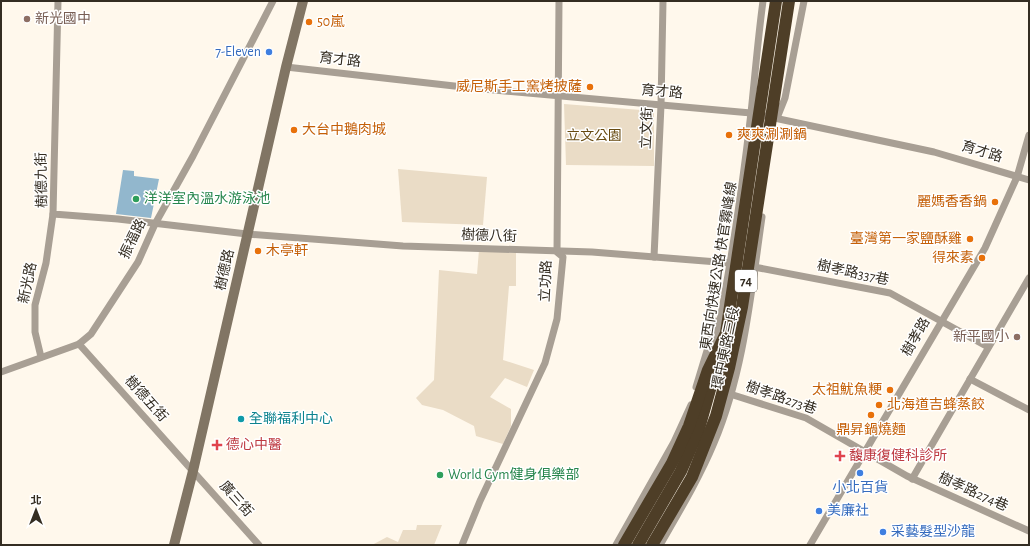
<svg xmlns="http://www.w3.org/2000/svg" width="1030" height="546" viewBox="0 0 1030 546" font-family="'Alegreya Sans','Noto Sans TC',sans-serif">
<rect width="100%" height="100%" fill="#fff8ec"/>
<g fill="#eadcc6">
<polygon points="564,104 654,111 654,166 566,165"/>
<polygon points="398,169 487,177 483,225 402,222"/>
<polygon points="479,250 516,253 516,286 509,286 503,360 534,370 527,387 505,378 490,397 511,409 511,426 503,444 476,436 474,426 443,410 422,405 416,398 434,380 439,270 477,274"/>
<polygon points="417,525 442,525 434,545 372,545 387,537 398,542 403,530 416,530"/>
</g>
<polygon fill="#92b7cd" points="123,170 134,171 134,176 159,179 151,218 116,214"/>
<g fill="none" stroke-linecap="round" stroke-linejoin="round">
<g stroke="#a89f94" stroke-width="7">
<polyline points="58,1 53,214 118,219 247,234 403,246 592,252 730,263"/>
<polyline points="286,67 472,88 751,113 934,152 1029,180"/>
<polyline points="777,118 785,98 804,1"/>
<polyline points="654,257 661,105 663,1"/>
<polyline points="754,267 890,293 988,347"/>
<polyline points="79,344 259,545"/>
<path d="M 715,347 C 730,270 742,191 751,113 C 755,75 758,38 763,1"/>
<polyline points="41,357 35,332 35,305 46,263 53,214"/>
<polyline points="1,372 79,344 91,334 138,262 155,224 193,156 273,1"/>
<polyline points="970,379 1029,410"/>
<polyline points="696,387 716,321"/>
<polyline points="730,394 806,418 907,476 1029,531"/>
<polyline points="912,479 1029,278"/>
<polyline points="462,545 480,501 545,363 557,319 563,257 557,252 559,1"/>
<polyline points="616,545 674,442 691,405"/>
<path d="M 660,545 C 679,512 699,479 714,443 C 744,372 751,293 762,217"/>
<polyline points="810,545 985,248 1017,177 1029,135"/>
</g>
<polyline stroke="#817564" stroke-width="10" points="174,545 193,471 286,67 303,1"/>
<polyline stroke="#4e3e27" stroke-width="12" points="638,545 681,471 698,432 722,347"/>
<g stroke="#4e3e27" stroke-width="12">
<polyline points="624,545 672,463 689,426 708,370 726,333 776,1"/>
<polyline points="652,545 692,477 716,416 729,368 742,307 789,1"/>
</g>
</g>
<g fill="#8d6e63" stroke="#fff" stroke-width="1.5">
<circle cx="27" cy="19" r="4"/>
<circle cx="1017" cy="337" r="4"/>
</g>
<g fill="#e8710a" stroke="#fff" stroke-width="1.5">
<circle cx="309" cy="22" r="4"/>
<circle cx="590" cy="87" r="4"/>
<circle cx="294" cy="130" r="4"/>
<circle cx="729" cy="135" r="4"/>
<circle cx="995" cy="202" r="4"/>
<circle cx="970" cy="239" r="4"/>
<circle cx="258" cy="251" r="4"/>
<circle cx="982" cy="258" r="4"/>
<circle cx="890" cy="390" r="4"/>
<circle cx="879" cy="405" r="4"/>
<circle cx="871" cy="415" r="4"/>
</g>
<g fill="#3f7fe0" stroke="#fff" stroke-width="1.5">
<circle cx="269" cy="52" r="4"/>
<circle cx="860" cy="473" r="4"/>
<circle cx="819" cy="511" r="4"/>
<circle cx="883" cy="532" r="4"/>
</g>
<g fill="#2e9e5b" stroke="#fff" stroke-width="1.5">
<circle cx="136" cy="199" r="4"/>
<circle cx="440" cy="475" r="4"/>
</g>
<circle fill="#0f9aa8" stroke="#fff" stroke-width="1.5" cx="241" cy="419" r="4"/>
<g fill="#e0444e" stroke="#fff" stroke-width="1.5">
<path d="M215 439h4v4h4v4h-4v4h-4v-4h-4v-4h4z"/>
<path d="M838 450h4v4h4v4h-4v4h-4v-4h-4v-4h4z"/>
</g>
<g text-anchor="middle" dominant-baseline="central" stroke-width="3" stroke-linejoin="round" paint-order="stroke">
<rect fill="#fff" stroke="#716c64" stroke-width="1" x="735" y="270" width="22" height="22" rx="3"/>
<g font-size="13" font-weight="bold" fill="#342d22">
<text x="746" y="281">74</text>
</g>
<g font-size="14" fill="#785e54" stroke="#fff" text-anchor="start">
<text x="35" y="19">新光國中</text>
<text x="1009" y="337" text-anchor="end">新平國小</text>
</g>
<g font-size="14" fill="#c56008" stroke="#fff" text-anchor="start">
<text x="317" y="22">50嵐</text>
<text x="582" y="87" text-anchor="end">威尼斯手工窯烤披薩</text>
<text x="302" y="130">大台中鵝肉城</text>
<text x="737" y="135">爽爽涮涮鍋</text>
<text x="987" y="202" text-anchor="end">麗媽香香鍋</text>
<text x="962" y="239" text-anchor="end">臺灣第一家鹽酥雞</text>
<text x="266" y="251">木亭軒</text>
<text x="974" y="258" text-anchor="end">得來素</text>
<text x="882" y="390" text-anchor="end">太祖魷魚粳</text>
<text x="887" y="405">北海道吉蜂蒸餃</text>
<text x="871" y="430" text-anchor="middle">鼎昇鍋燒麵</text>
</g>
<g font-size="14" fill="#366cbe" stroke="#fff" text-anchor="start">
<text x="261" y="52" text-anchor="end">7-Eleven</text>
<text x="860" y="488" text-anchor="middle">小北百貨</text>
<text x="827" y="511">美廉社</text>
<text x="891" y="532">采藝髮型沙龍</text>
</g>
<g font-size="14" fill="#342d22" stroke="#fff">
<text transform="translate(340 60) rotate(6)">育才路</text>
<text transform="translate(662 92) rotate(5)">育才路</text>
<text transform="translate(647 128) rotate(-87)">立文街</text>
<text transform="translate(982 152) rotate(17)">育才路</text>
<text transform="translate(42 180) rotate(-91)">樹德九街</text>
<text transform="translate(489 236) rotate(2)">樹德八街</text>
<text transform="translate(133 239) rotate(-64)">振福路</text>
<text transform="translate(719 266) rotate(-81)">東西向快速公路 快官霧峰線</text>
<text transform="translate(225 270) rotate(-77)">樹德路</text>
<text transform="translate(853 273) rotate(12)">樹孝路337巷</text>
<text transform="translate(546 281) rotate(-87)">立功路</text>
<text transform="translate(28 283) rotate(-78)">新光路</text>
<text transform="translate(916 337) rotate(-60)">樹孝路</text>
<text transform="translate(726 348) rotate(-78)">環中東路三段</text>
<text transform="translate(781 398) rotate(19)">樹孝路273巷</text>
<text transform="translate(146 399) rotate(48)">樹德五街</text>
<text transform="translate(973 492) rotate(24)">樹孝路274巷</text>
<text transform="translate(236 499) rotate(48)">廣三街</text>
</g>
<g font-size="14" fill="#674a10" stroke="#fff">
<text x="594" y="136">立文公園</text>
</g>
<g font-size="14" fill="#27864d" stroke="#fff" text-anchor="start">
<text x="144" y="199">洋洋室內溫水游泳池</text>
<text x="448" y="475">World Gym健身俱樂部</text>
</g>
<g font-size="14" fill="#0d838f" stroke="#fff" text-anchor="start">
<text x="249" y="419">全聯福利中心</text>
</g>
<g font-size="14" fill="#be3a42" stroke="#fff" text-anchor="start">
<text x="226" y="445">德心中醫</text>
<text x="849" y="456">馥康復健科診所</text>
</g>
</g>
<rect width="1030" height="546" fill="none" stroke="#342d22" stroke-width="4"/>
<g transform="translate(36 510)" stroke="#ffffff" stroke-width="3" paint-order="stroke">
<path d="M0-3L7 15L0 10L-7 15Z" fill="#342d22"/>
<text y="-6" font-size="11" font-weight="bold" text-anchor="middle" fill="#342d22">北</text>
</g>
</svg>
